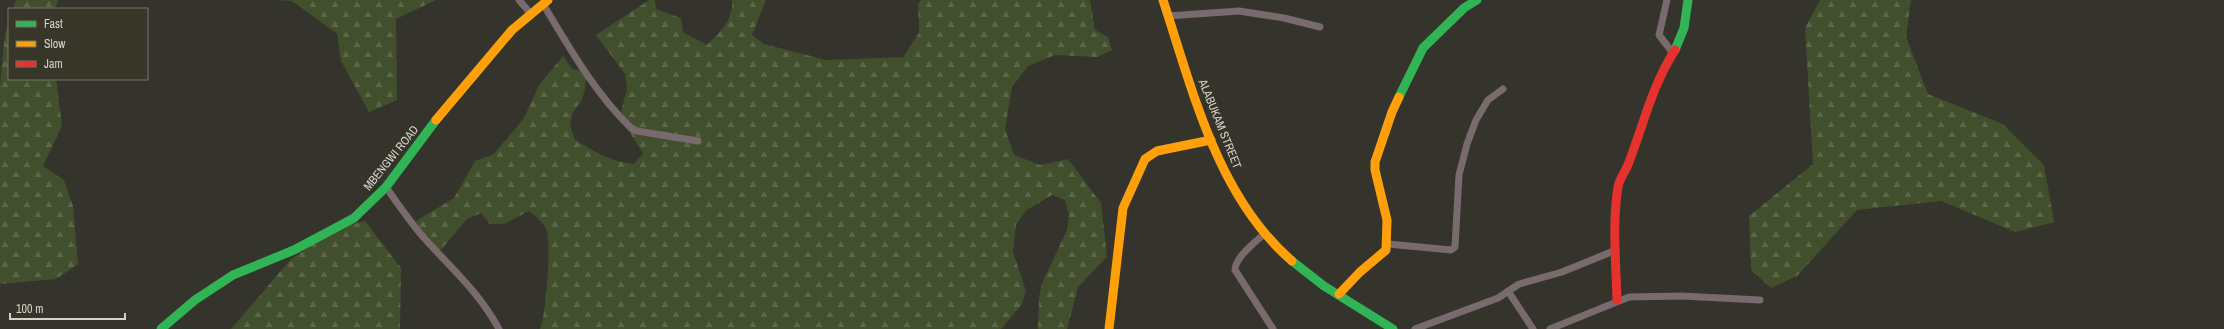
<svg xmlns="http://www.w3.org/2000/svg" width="2224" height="329" viewBox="0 0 2224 329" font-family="'Archivo Narrow',sans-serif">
<defs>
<pattern id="forest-firs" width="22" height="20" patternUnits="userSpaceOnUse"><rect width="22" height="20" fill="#414f2d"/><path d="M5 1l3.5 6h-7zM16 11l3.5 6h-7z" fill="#5c674a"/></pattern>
</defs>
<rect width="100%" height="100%" fill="#34332c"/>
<g fill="url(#forest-firs)">
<polygon points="16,0 58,0 55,9 13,9"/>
<polygon points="276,0 436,0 396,19 397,100 369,112 341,61 337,34 292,1"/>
<path d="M 649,0 L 655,0 L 656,9 L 681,18 L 683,32 L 707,45 C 721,31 733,21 732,0 L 766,0 L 752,35 L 764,44 L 826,60 L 903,57 L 919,33 L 918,4 L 921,0 L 1090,0 L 1095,30 L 1108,37 L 1112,50 L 1097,57 L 1055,55 L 1028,66 L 1012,87 L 1005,129 L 1014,155 L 1040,165 L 1068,159 L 1101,203 L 1107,257 L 1078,287 L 1067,329 L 1038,329 L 1039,297 L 1042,283 L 1067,230 L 1069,215 L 1065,200 L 1052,195 L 1027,210 L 1016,224 L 1013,252 L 1026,291 L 1022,304 L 1001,329 L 540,329 C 546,317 551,244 547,231 C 543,222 537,217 529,211 L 504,224 L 490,224 L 481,213 L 467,219 L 438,253 L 425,239 L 416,221 L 454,198 L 475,161 L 494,154 L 524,118 L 539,85 L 563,56 L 572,69 L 586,72 L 585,89 L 582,100 L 573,112 L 570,125 L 575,140 C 594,151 611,162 634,164 L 643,153 L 620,117 L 627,88 L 625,74 L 596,35 Z"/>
<polygon points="1820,0 1911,0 1906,37 1928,94 2003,124 2044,165 2054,222 2015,232 1941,201 1857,210 1797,276 1771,288 1751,270 1749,216 1813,164 1805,28"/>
<polygon points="9,23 9,79 56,79 62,126 43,166 64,180 73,206 78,264 56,279 0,284 0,85 5,34"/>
<polygon points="365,221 401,268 400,329 231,329 291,259 338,228"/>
</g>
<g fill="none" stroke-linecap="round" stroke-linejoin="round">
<g stroke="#786a6d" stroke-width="7">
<polyline points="519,0 531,14"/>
<polyline points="1667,0 1659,35 1673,53"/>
<path d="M 543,4 C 569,47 594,92 631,128 L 637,131 L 698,141"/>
<polyline points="1168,16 1239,11 1284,18 1320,27"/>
<path d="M 386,187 C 398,204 410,222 425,239 C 453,270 478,291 499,329"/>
<path d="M 1265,233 C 1256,242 1235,257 1235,270 L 1273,329"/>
<polyline points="1388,244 1451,250 1455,247 1459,175 1467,144 1476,120 1488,100 1503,89"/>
<polyline points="1508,291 1533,329"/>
<polyline points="1415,329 1498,298 1519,284 1562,272 1616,250"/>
<polyline points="1550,329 1629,297 1681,296 1760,300"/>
</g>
<g stroke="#30b455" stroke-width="9">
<polyline points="1675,50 1684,28 1688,0"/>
<polyline points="1399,97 1423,48 1464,8 1477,0"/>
<polyline points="1292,261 1324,286 1393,329"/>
<polyline points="161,329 195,300 233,275 294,250 354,218 386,187 436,120"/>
</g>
<g stroke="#ff9f0a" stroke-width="9">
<path d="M 1163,0 C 1193,91 1217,196 1292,261"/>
<polyline points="436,120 512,30 548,0"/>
<polyline points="1339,294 1360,272 1386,250 1387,220 1375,170 1375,162 1392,112 1399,97"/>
<polyline points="1109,329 1123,208 1145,159 1157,151 1211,140"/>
</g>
<path stroke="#e5322d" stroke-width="9" d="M 1617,300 C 1616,263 1612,224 1618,187 C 1619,179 1626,171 1629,162 C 1644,123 1652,86 1675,50"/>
</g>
<g text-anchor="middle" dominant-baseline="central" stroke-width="3" stroke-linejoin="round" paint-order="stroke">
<g font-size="12" fill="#d4d2cb" stroke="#383529">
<text transform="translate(1220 124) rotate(68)">ALABUKAM STREET</text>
<text transform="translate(391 158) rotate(-51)">MBENGWI ROAD</text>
</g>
</g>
<rect x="8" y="8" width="140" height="72" fill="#383529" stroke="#76746a"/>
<rect x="16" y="21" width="20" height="6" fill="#30b455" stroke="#76746a"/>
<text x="44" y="28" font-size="12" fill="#d4d2cb">Fast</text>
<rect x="16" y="41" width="20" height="6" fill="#ff9f0a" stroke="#76746a"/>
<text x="44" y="48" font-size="12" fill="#d4d2cb">Slow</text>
<rect x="16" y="61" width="20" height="6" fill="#e5322d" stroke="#76746a"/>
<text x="44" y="68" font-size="12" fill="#d4d2cb">Jam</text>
<path d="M10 313v6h115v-6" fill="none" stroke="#d4d2cb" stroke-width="2"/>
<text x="16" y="313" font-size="12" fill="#d4d2cb" stroke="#383529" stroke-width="3" paint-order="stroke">100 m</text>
</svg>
